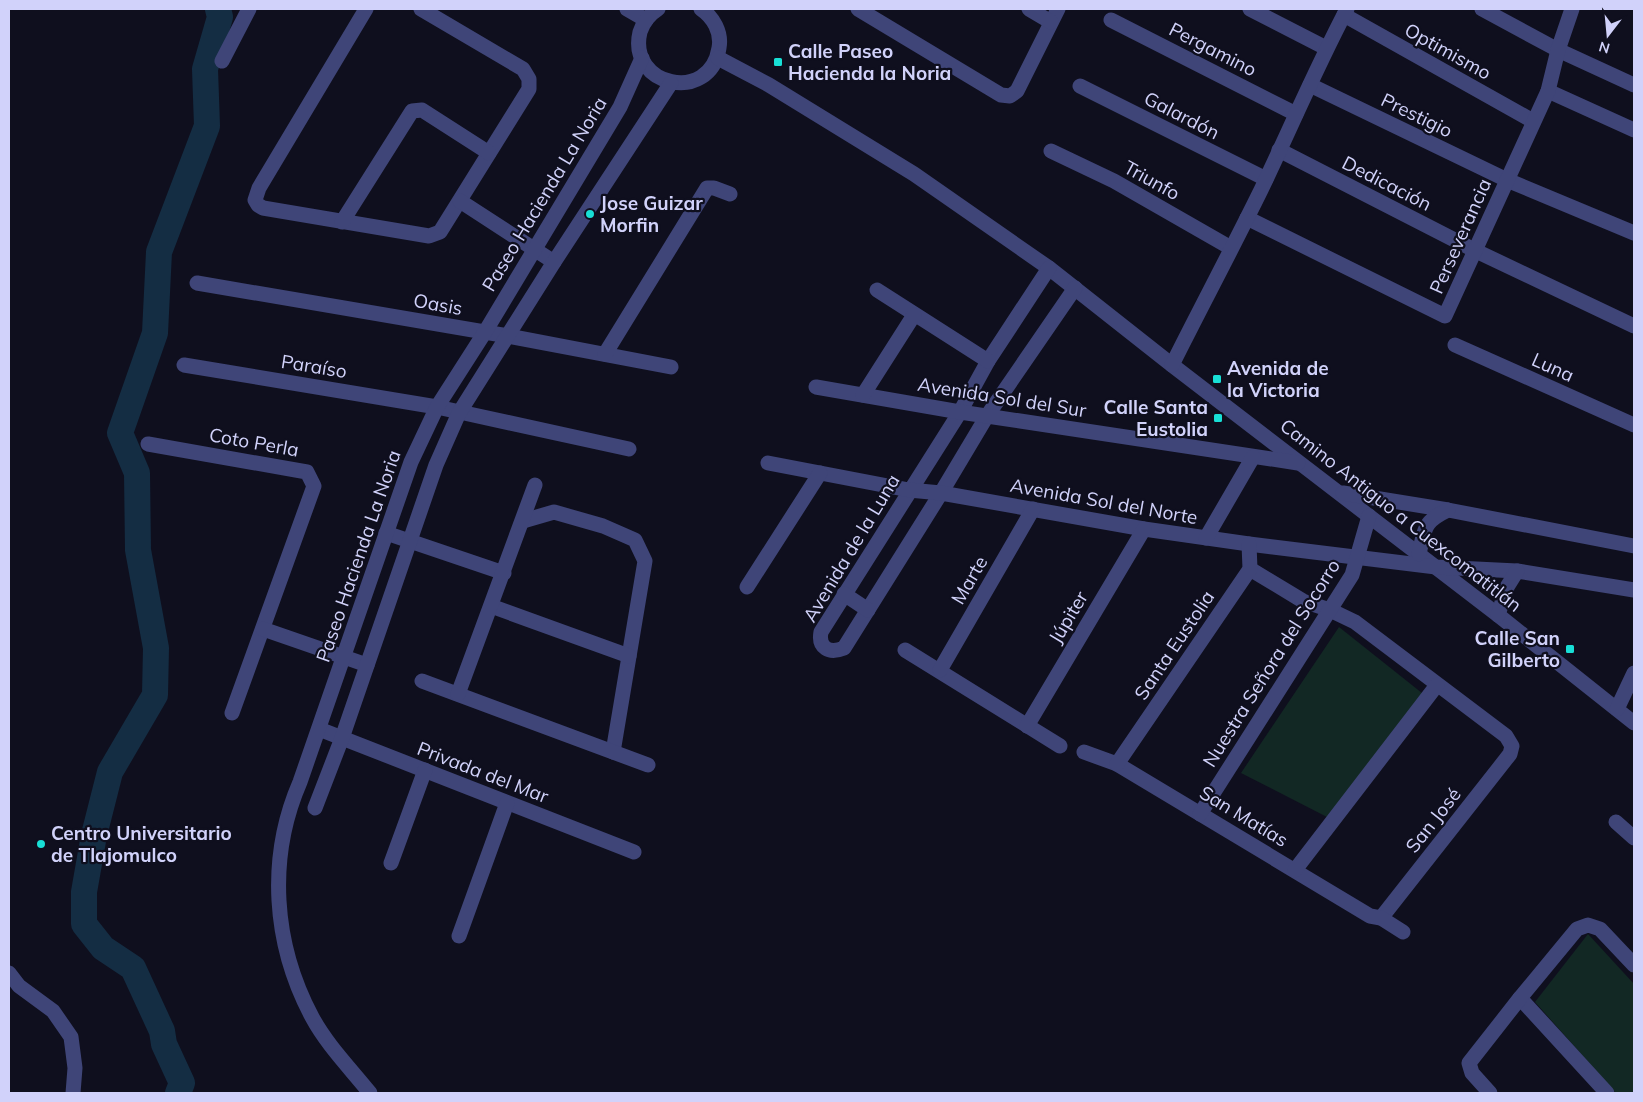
<svg xmlns="http://www.w3.org/2000/svg" width="1643" height="1102" viewBox="0 0 1643 1102" font-family="Mulish,sans-serif">
<rect width="100%" height="100%" fill="#0f0f1e"/>
<g fill="#122824">
<polygon points="1339,627 1427,697 1327,817 1241,773"/>
<polygon points="1588,934 1634,984 1634,1093 1616,1093 1535,1002"/>
</g>
<g fill="none" stroke-linecap="round" stroke-linejoin="round">
<polyline stroke="#142d43" stroke-width="26" points="178,1093 182,1083 164,1044 162,1031 133,968 103,948 84,924 84,892 94,835 110,772 155,695 156,648 138,550 137,473 120,433 155,333 159,252 207,126 205,69 220,17 218,9"/>
<g stroke="#3f4578" stroke-width="15">
<polyline points="366,9 259,188 255,200 258,205 263,208 429,236 440,232 529,89 529,79 523,69 421,9"/>
<polyline points="627,9 646,20"/>
<path d="M 658,9 C 650,14 643,23 640,32 C 627,86 710,105 719,48 C 722,32 713,17 701,9"/>
<polyline points="858,9 1001,95 1010,96 1017,91 1058,9"/>
<polyline points="1029,9 1051,22"/>
<polyline points="1250,9 1326,48"/>
<polyline points="1482,9 1558,50 1634,85"/>
<polyline points="1344,15 1533,121"/>
<polyline points="1111,20 1296,114"/>
<polyline points="718,58 769,85 914,174 1049,268 1172,365 1498,615 1634,723"/>
<polyline points="222,61 249,9"/>
<polyline points="1310,85 1507,180 1634,233"/>
<polyline points="1080,86 1266,179"/>
<polyline points="1548,91 1634,130"/>
<polyline points="1279,150 1476,251 1634,326"/>
<polyline points="1051,151 1114,181 1231,248"/>
<polyline points="460,201 554,262"/>
<polyline points="1247,218 1445,316 1548,91 1558,50 1572,9"/>
<polyline points="342,222 412,111 422,110 489,153"/>
<path d="M 1049,268 L 988,361 L 960,412 L 821,632 C 818,648 829,654 844,648 L 941,493 L 987,416 L 1075,288"/>
<polyline points="197,283 508,336 671,367"/>
<polyline points="877,290 988,361"/>
<polyline points="1455,345 1634,425"/>
<polyline points="605,354 707,188 714,188 730,194"/>
<polyline points="184,365 437,407 629,449"/>
<path d="M 1172,365 C 1201,307 1232,249 1261,190 C 1290,129 1316,68 1347,9"/>
<polyline points="816,387 960,412 1298,463"/>
<polyline points="863,395 914,315"/>
<polyline points="148,444 307,472 314,486 232,713"/>
<polyline points="768,463 909,490 941,493 1144,529 1249,544 1436,567 1517,571 1634,590"/>
<polyline points="1343,493 1448,510 1634,546"/>
<polyline points="523,521 554,512 603,526 635,540 645,561 613,752"/>
<polyline points="386,533 504,573"/>
<polyline points="1206,538 1253,457"/>
<path d="M 1419,554 C 1425,528 1423,522 1448,510"/>
<polyline points="1250,569 1303,601 1330,610 1355,622 1506,736 1512,746 1510,754 1381,918"/>
<polyline points="747,587 820,473"/>
<polyline points="844,594 868,610"/>
<polyline points="491,606 629,656"/>
<polyline points="1498,615 1507,587 1517,571"/>
<polyline points="263,629 367,665"/>
<polyline points="905,650 1060,746"/>
<polyline points="940,670 1033,509"/>
<polyline points="422,681 648,765"/>
<polyline points="458,694 535,485"/>
<polyline points="1617,709 1634,673"/>
<polyline points="1027,726 1144,529"/>
<polyline points="319,729 634,852"/>
<polyline points="1084,752 1117,764 1370,916 1381,918 1403,932"/>
<polyline points="1117,764 1250,569 1249,544"/>
<polyline points="315,808 342,738 436,465 459,413 554,262 671,83"/>
<polyline points="1200,814 1352,575 1369,516"/>
<polyline points="1616,822 1634,838"/>
<polyline points="391,863 425,770"/>
<polyline points="1295,870 1437,685"/>
<polyline points="459,936 507,803"/>
<polyline points="9,973 19,986 53,1011 71,1037 75,1068 73,1093"/>
<polyline points="1520,998 1607,1093"/>
<path d="M 370,1093 C 350,1068 327,1045 312,1017 C 273,944 267,858 300,782 L 411,462 L 437,407 L 485,332 L 620,107 L 642,58"/>
<polyline points="1490,1093 1472,1073 1469,1063 1520,998 1577,929 1588,925 1600,929 1634,965"/>
</g>
</g>
<g fill="#18dfd6" stroke="#0f0f1e" stroke-width="2">
<rect x="773" y="57" width="10" height="10" rx="2.5"/>
<circle cx="590" cy="214" r="5"/>
<rect x="1212" y="374" width="10" height="10" rx="2.5"/>
<rect x="1213" y="413" width="10" height="10" rx="2.5"/>
<rect x="1565" y="644" width="10" height="10" rx="2.5"/>
<circle cx="41" cy="844" r="5"/>
</g>
<g text-anchor="middle" dominant-baseline="central" stroke-width="4.5" stroke-linejoin="round" paint-order="stroke">
<g font-size="19" fill="#d1d2fa" stroke="#0f0f1e">
<text transform="translate(1213 49) rotate(27)">Pergamino</text>
<text transform="translate(1448 51) rotate(29)">Optimismo</text>
<text transform="translate(1182 115) rotate(27)">Galardón</text>
<text transform="translate(1417 115) rotate(26)">Prestigio</text>
<text transform="translate(1152 180) rotate(29)">Triunfo</text>
<text transform="translate(1387 183) rotate(27)">Dedicación</text>
<text transform="translate(544 194) rotate(-59)">Paseo Hacienda La Noria</text>
<text transform="translate(1460 236) rotate(-66)">Perseverancia</text>
<text transform="translate(438 304) rotate(10)">Oasis</text>
<text transform="translate(314 366) rotate(9)">Paraíso</text>
<text transform="translate(1553 367) rotate(24)">Luna</text>
<text transform="translate(1002 397) rotate(9)">Avenida Sol del Sur</text>
<text transform="translate(254 442) rotate(10)">Coto Perla</text>
<text transform="translate(1104 501) rotate(10)">Avenida Sol del Norte</text>
<text transform="translate(1401 515) rotate(38)">Camino Antiguo a Cuexcomatitlán</text>
<text transform="translate(851 548) rotate(-59)">Avenida de la Luna</text>
<text transform="translate(358 556) rotate(-71)">Paseo Hacienda La Noria</text>
<text transform="translate(969 580) rotate(-60)">Marte</text>
<text transform="translate(1068 617) rotate(-59)">Júpiter</text>
<text transform="translate(1174 645) rotate(-56)">Santa Eustolia</text>
<text transform="translate(1271 663) rotate(-58)">Nuestra Señora del Socorro</text>
<text transform="translate(483 772) rotate(21)">Privada del Mar</text>
<text transform="translate(1244 816) rotate(31)">San Matías</text>
<text transform="translate(1433 820) rotate(-52)">San José</text>
</g>
<g font-size="19" font-weight="bold" fill="#d1d2fa" stroke="#0f0f1e" text-anchor="start">
<text x="788" y="51">Calle Paseo<tspan x="788" dy="22">Hacienda la Noria</tspan></text>
<text x="600" y="203">Jose Guizar<tspan x="600" dy="22">Morfin</tspan></text>
<text x="1227" y="368">Avenida de<tspan x="1227" dy="22">la Victoria</tspan></text>
<text x="1208" y="407" text-anchor="end">Calle Santa<tspan x="1208" dy="22">Eustolia</tspan></text>
<text x="1560" y="638" text-anchor="end">Calle San<tspan x="1560" dy="22">Gilberto</tspan></text>
<text x="51" y="833">Centro Universitario<tspan x="51" dy="22">de Tlajomulco</tspan></text>
</g>
</g>
<rect width="1643" height="1102" fill="none" stroke="#d1d2fa" stroke-width="20"/>
<g transform="translate(1608 35) rotate(196)" stroke="#0f0f1e" stroke-width="4" paint-order="stroke">
<path d="M0-4L9 19L0 12L-9 19Z" fill="#d1d2fa"/>
<text y="-8" font-size="14" font-weight="bold" text-anchor="middle" fill="#d1d2fa">N</text>
</g>
</svg>
